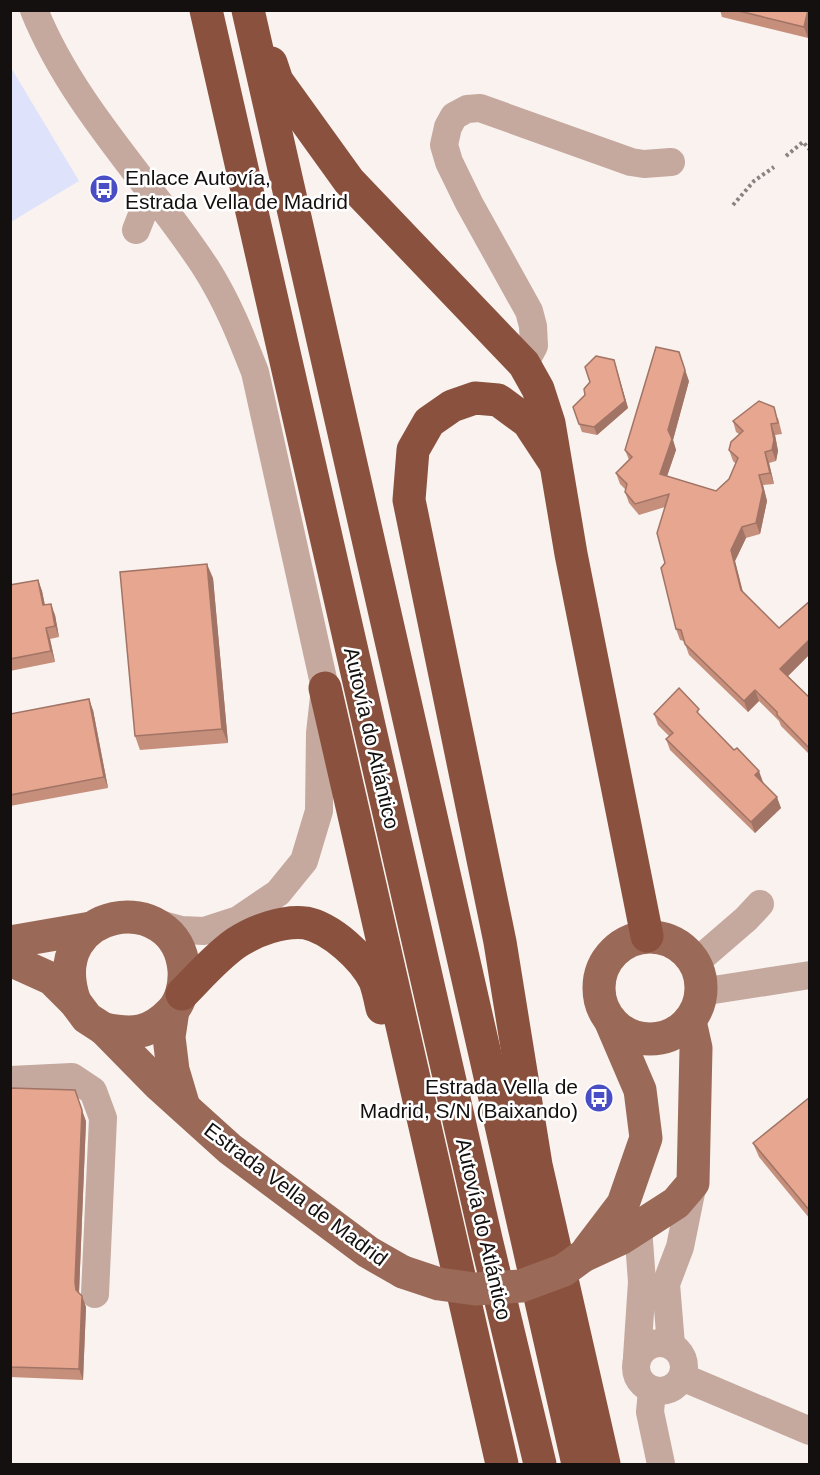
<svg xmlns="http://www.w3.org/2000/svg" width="820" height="1475" viewBox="0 0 820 1475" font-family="Arial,sans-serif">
<rect width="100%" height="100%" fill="#f9f2ef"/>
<polygon fill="#dee3fb" points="10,66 79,181 11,222 10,222"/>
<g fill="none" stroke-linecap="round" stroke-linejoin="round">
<g stroke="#888381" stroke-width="4" stroke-dasharray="3 3" stroke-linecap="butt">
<polyline points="786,156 803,142 810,150"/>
<polyline points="733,205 754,181 774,167"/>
</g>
<g stroke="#c5a89e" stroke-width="28">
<path d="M 34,10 C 73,107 150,182 206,268 C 227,301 241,336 255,372 L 325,688 L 320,733 L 319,811 L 304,861 L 278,893 L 238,920 L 204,931 L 181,930 L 152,922"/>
<polyline points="136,230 151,192"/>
<polyline points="524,364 534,346 533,326 529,311 469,203 449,162 444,145 448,127 454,116 467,109 480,108 631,162 644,164 671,162"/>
<polyline points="695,963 746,919 760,904"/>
<polyline points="701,992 810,975"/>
<polyline points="10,1080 72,1077 93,1091 103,1118 95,1294"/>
<circle cx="660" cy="1367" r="24"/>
<polyline points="671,1345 666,1284 680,1247 693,1183"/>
<polyline points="637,1357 642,1282 638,1227"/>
<polyline points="682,1377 810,1431"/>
<polyline points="652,1390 650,1412 661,1464"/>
</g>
<g stroke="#9b6957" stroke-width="33">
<circle cx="650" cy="988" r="51"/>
<polyline points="10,942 91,928"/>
<polyline points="10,960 52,979 75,1002 87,1018 104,1029 158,1084 230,1149 368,1252 403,1272"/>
<path d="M 75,1002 C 41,906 177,886 184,970 C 185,985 181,1002 171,1012 C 150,1034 132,1035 104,1029"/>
<polyline points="173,1010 169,1037 173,1070 184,1107"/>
<polyline points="588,1250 623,1204 646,1138 640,1090 610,1020"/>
<polyline points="583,1256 620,1239 676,1203 693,1183 696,1048 690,1021"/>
</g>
<g stroke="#8a523e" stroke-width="33">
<polyline points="206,10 486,1239 540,1464"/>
<polyline points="248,10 578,1464"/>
<polyline points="271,63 277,81 349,181 524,364 538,389 549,423 571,554 647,936"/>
<polyline points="555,463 528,422 498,400 475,398 452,406 429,422 413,450 409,500 500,942 536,1165 604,1464"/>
<polyline points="325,688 502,1464"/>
<path d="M 182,994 C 199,977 216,957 236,943 C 254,931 283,920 306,923 C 331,928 364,958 375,981 C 378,989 380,999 382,1008"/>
</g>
<polyline stroke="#9b6957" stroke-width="33" points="403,1272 439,1284 475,1289 521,1286 564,1270 583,1256"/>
</g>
<g fill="#c68f7c">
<polygon points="720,10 810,10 810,33 808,38 722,17"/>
<polygon points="616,367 628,408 597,435 582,432 573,407"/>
<polygon points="689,381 673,440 676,450 667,476 716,491 729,479 736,464 733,461 729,450 739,434 736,432 733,421 778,418 782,434 775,435 778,451 776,461 769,463 774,484 763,485 767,501 760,534 746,538 735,561 743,592 779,628 810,601 810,654 788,676 810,698 810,755 781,726 779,721 759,701 748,712 689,655 684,641 680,640 676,629 665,563 665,507 639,515 629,503 625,492 626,490 620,484 616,473 629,460 625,450"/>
<polygon points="213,578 228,743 140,750 135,736"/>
<polygon points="38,580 42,591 45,605 55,615 59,637 50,639 55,662 10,671 10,585"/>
<polygon points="93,710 108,788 10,806 10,714"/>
<polygon points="654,714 702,718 763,782 781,808 755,833 670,750 666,739 669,736 658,725"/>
<polygon points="10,1088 86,1121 79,1293 82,1296 86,1307 83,1380 10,1377"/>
<polygon points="810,1097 810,1219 759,1157 753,1143"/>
</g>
<g fill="#a17465">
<polygon points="808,10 810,10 810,33 808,38 804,27"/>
<polygon points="679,352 689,381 673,440 676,450 664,485 660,474 668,430"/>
<polygon points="614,360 628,408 597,435 594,427"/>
<polygon points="771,424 775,435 778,451 776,461 772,450"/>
<polygon points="765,452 769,463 774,484 770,473"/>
<polygon points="759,475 763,485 767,501 760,534 756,523"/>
<polygon points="742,527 746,538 735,561 745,601 741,590 731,550"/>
<polygon points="207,564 213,578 228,743 222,729"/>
<polygon points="38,580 42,591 47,616 43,605"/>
<polygon points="51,604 55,615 59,637 55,626"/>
<polygon points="46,628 50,639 55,662 51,651"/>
<polygon points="808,641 810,646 810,654 784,680 780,669"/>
<polygon points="755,690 759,701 748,712 744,701"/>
<polygon points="89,699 93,710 108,788 104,777"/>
<polygon points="759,771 763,782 759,786 755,775"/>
<polygon points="777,797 781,808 755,833 751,822"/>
<polygon points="82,1110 86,1121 79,1293 76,1290 75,1282"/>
<polygon points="82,1296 86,1307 83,1380 79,1369"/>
</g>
<g fill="#e6a690" stroke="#a17465" stroke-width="1.5">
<polygon points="735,10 808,10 804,27"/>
<polygon points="656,347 679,352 685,370 668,430 672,439 660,474 716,491 729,479 738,458 729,450 731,442 743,431 733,421 759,401 774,407 778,423 771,424 774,440 772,450 765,452 770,473 759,475 763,490 756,523 742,527 731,550 741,590 779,628 810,601 810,643 808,641 780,669 810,698 810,749 777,715 777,712 755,690 744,701 685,644 681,630 676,629 661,568 665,563 657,533 669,494 635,504 625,492 627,484 616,473 632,457 625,450"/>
<polygon points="596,356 614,360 625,401 594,427 579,424 573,407 585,395 584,389 590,382 585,367"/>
<polygon points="207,564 222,729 135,736 120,572"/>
<polygon points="38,580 43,605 51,604 55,626 46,628 51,651 10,659 10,585"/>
<polygon points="679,688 699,709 697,712 734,750 737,748 759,771 755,775 777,797 751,822 666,739 673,733 654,714"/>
<polygon points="89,699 104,777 10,795 10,714"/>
<polygon points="10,1088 75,1090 82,1110 75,1282 76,1290 82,1296 79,1369 10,1367"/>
<polygon points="810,1097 810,1211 753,1143"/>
</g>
<defs>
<g id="bus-disc" transform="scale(1.5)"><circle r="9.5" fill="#494ec4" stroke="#fff"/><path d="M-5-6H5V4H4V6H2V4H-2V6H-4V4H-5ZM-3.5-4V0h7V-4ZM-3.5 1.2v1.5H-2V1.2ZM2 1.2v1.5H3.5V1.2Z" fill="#fff"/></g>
</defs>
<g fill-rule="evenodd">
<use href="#bus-disc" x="104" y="189"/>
<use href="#bus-disc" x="599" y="1098"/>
</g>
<g text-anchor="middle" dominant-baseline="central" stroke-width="5" stroke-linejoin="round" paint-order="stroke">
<g font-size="21" fill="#13100f" stroke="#fff" text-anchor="start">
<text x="125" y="177">Enlace Autovía,<tspan x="125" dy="24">Estrada Vella de Madrid</tspan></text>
<text x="578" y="1086" text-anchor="end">Estrada Vella de<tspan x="578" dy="24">Madrid, S/N (Baixando)</tspan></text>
</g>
<g font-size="21" fill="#13100f" stroke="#fff">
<text transform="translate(372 738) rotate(77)">Autovía do Atlántico</text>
<text transform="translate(296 1194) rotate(37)">Estrada Vella de Madrid</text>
<text transform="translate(484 1229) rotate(77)">Autovía do Atlántico</text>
</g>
</g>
<rect width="820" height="1475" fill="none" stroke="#13100f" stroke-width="24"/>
</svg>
